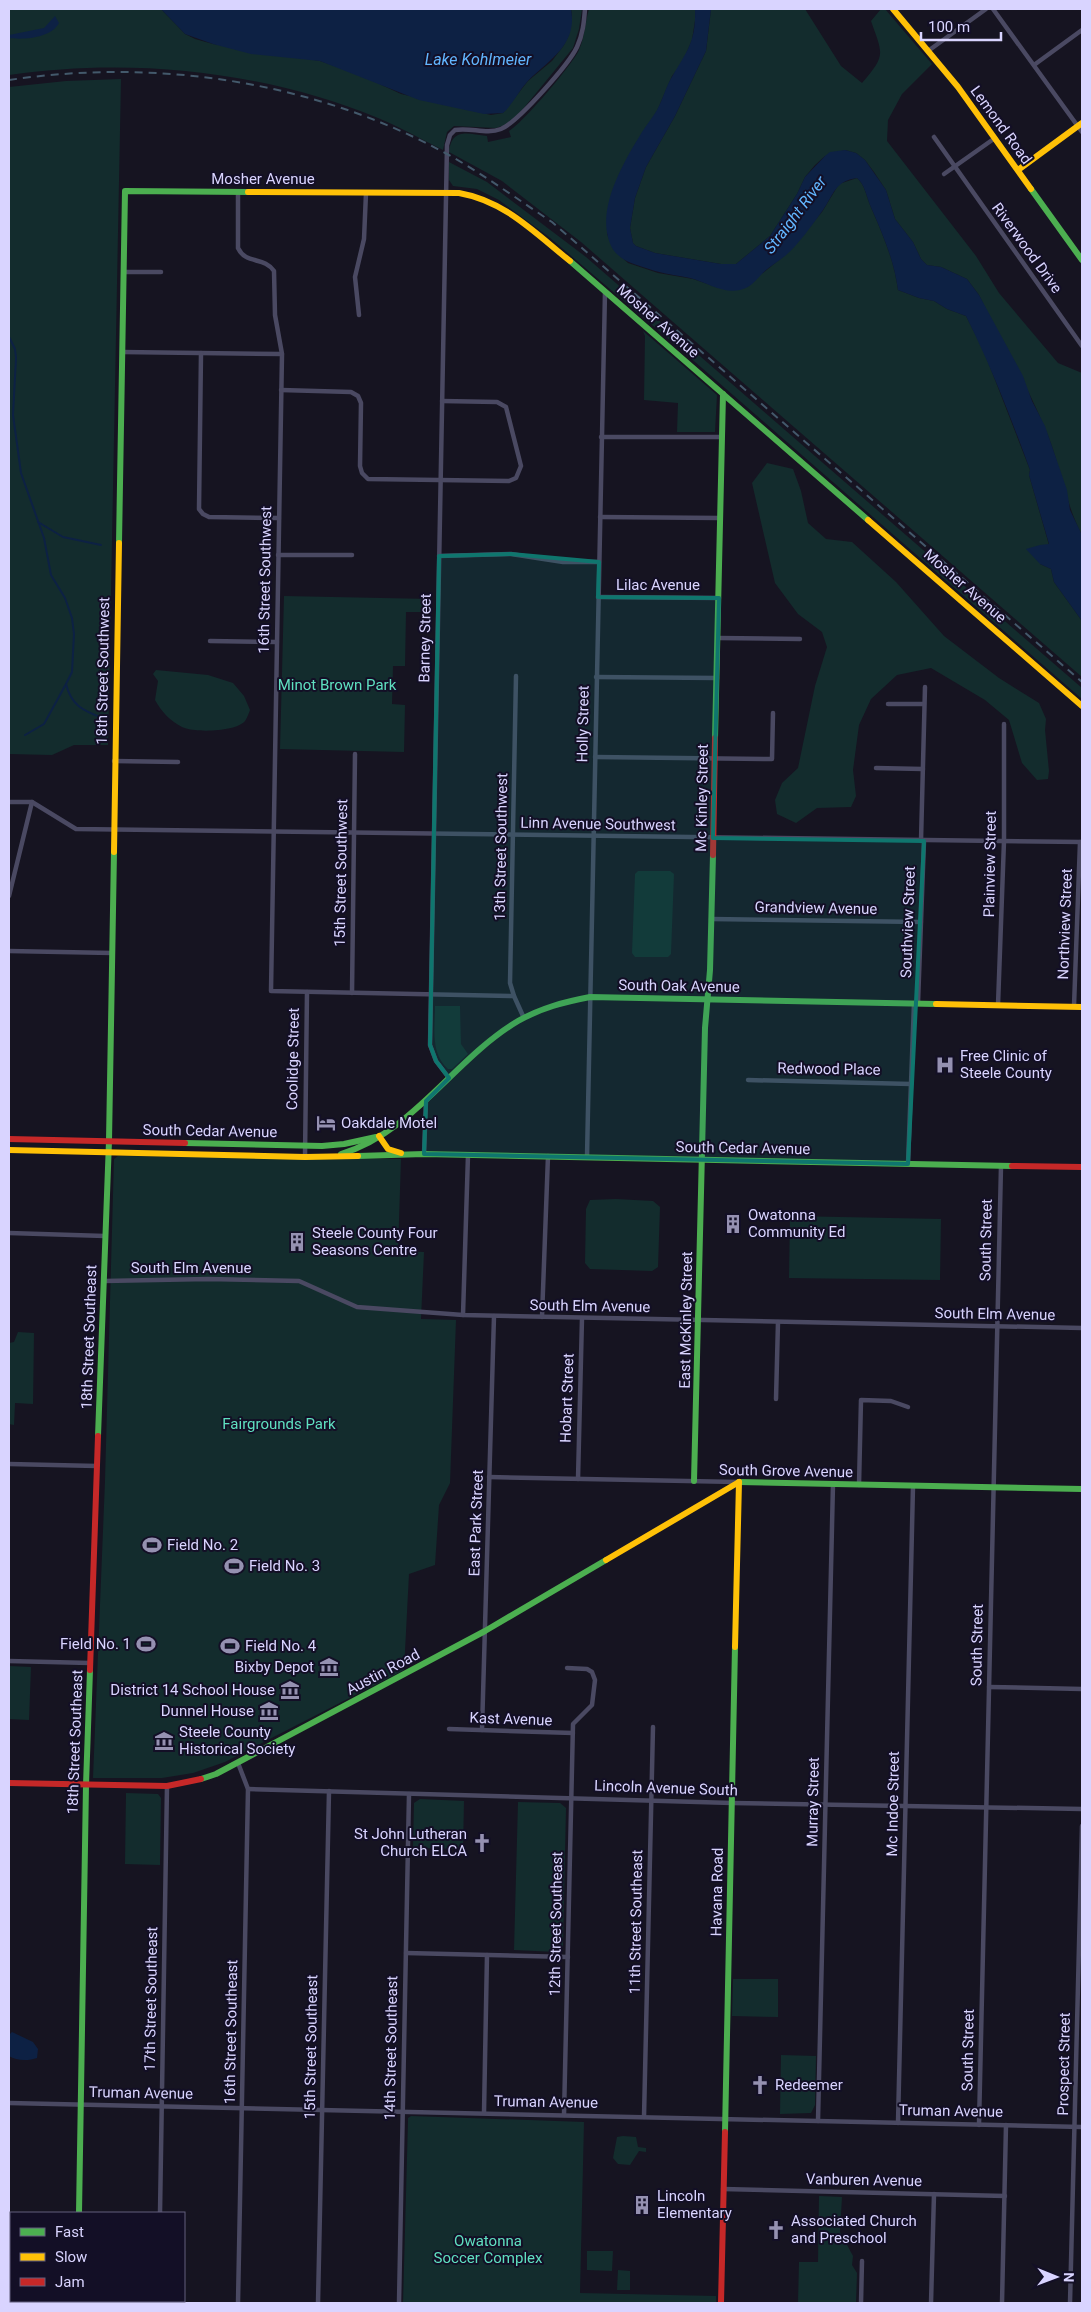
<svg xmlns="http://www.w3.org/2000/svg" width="1091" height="2312" viewBox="0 0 1091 2312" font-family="Roboto,sans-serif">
<rect width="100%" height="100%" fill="#161421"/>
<g fill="#132c2d">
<path d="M 9,9 L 161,9 L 185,34 L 195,39 L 213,44 L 320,61 L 358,74 L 401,94 L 491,115 L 503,113 L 528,81 L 552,61 L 564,45 L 568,37 L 572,15 L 571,9 L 582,9 L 579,29 L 573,48 L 523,109 L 508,124 L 496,128 L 454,126 L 447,132 L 443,150 C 421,139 400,127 378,118 C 263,71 132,57 9,75 Z"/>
<path d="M 589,9 L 695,9 L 695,21 L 692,40 L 682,63 L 672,76 L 657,111 L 634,146 L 607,224 L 607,234 L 614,250 L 628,263 L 658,273 L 693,279 L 719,288 L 763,273 L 785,255 L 822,212 L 839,184 L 857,178 C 865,185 866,195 870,205 C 882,233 894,259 898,290 L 919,298 L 934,301 L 947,309 L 966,316 L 983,349 L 1030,470 L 1029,475 L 1049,545 L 1040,564 L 1051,569 L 1054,582 L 1082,621 L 1082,677 L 581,242 L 502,181 L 449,152 C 452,127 468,134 487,136 L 488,142 L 511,137 L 509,131 C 522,124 573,64 579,50 C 585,36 585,23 589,9 Z"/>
<path d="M 711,9 L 805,9 L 841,66 L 862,83 C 886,55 883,55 871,21 L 881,9 L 885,9 L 932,64 L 902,94 L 888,120 L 887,141 L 976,256 L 999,293 L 1058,363 L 1082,373 L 1082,535 C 1064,501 1060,461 1044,426 C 1025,381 1000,339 979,295 L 967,279 L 941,267 L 927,265 L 921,259 L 913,242 L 895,219 L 886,190 L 874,172 L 865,160 L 856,153 L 845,150 L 825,156 L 815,165 L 805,177 L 797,194 L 770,236 L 736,264 L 721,264 L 655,253 L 636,246 L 633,243 L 630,228 L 635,198 L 646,167 L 675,116 L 706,51 Z"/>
<polygon points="121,79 108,745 74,745 52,755 9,754 9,87 66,81"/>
<polygon points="449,162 487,182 586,257 1082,688 1082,699 679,348 549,237 499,200 477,189 453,186 449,180"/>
<polygon points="643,331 717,395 715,432 677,432 678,403 644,400 645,336"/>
<polygon points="767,463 793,469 801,491 808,523 826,539 852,542 896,582 944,636 999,678 1039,703 1046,719 1045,730 1049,771 1048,779 1037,780 1022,763 1009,720 985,700 931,668 897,675 871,699 859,725 853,770 856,796 851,807 817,808 796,823 777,814 775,800 782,783 798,768 815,686 827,647 822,632 798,614 775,583 752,483"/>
<polygon points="284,596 431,599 431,612 406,612 405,666 393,666 392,704 405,705 404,752 280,749"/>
<path d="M 156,670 L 208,675 L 233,683 L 244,696 L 250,710 C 249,713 247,718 245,721 C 236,732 194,733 182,727 C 170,721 161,711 155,700 L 158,681 L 153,674 Z"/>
<polygon points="638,871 670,871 674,874 671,954 668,957 635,957 632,953 635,874"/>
<path d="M 435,1006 L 460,1006 L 461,1044 L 468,1054 L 452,1069 L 448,1069 C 430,1053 435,1028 435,1006 Z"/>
<polygon points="118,1156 401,1159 398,1251 424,1252 421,1319 456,1320 450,1483 439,1505 435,1565 409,1574 404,1670 225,1762 193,1773 162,1778 93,1778 105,1481 114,1159"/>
<polygon points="616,1199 653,1201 660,1207 658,1267 652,1271 590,1269 585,1263 586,1209 590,1200"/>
<polygon points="790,1216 941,1219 940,1280 789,1278"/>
<polygon points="18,1332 34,1333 33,1404 15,1403 14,1425 9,1424 9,1343 14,1342"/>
<polygon points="9,1666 31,1667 29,1720 9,1719"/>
<polygon points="126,1793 158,1794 161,1798 160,1865 125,1864"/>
<polygon points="420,1799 464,1801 463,1849 413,1848 414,1803"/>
<polygon points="518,1802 560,1803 566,1808 563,1946 557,1952 514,1950"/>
<polygon points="733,1979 778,1979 778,2017 732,2016"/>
<polygon points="781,2055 816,2056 815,2105 811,2113 780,2114"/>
<polygon points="411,2116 584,2122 580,2293 716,2296 716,2303 403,2303 408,2121 408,2118"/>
<polygon points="623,2136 636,2137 638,2147 646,2148 646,2152 639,2151 630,2165 618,2164 613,2158 617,2137"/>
<polygon points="819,2196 842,2197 840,2232 853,2256 852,2265 857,2273 856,2303 798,2303 799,2262 818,2262"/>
<polygon points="587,2251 613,2251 612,2271 587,2270"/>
<polygon points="618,2270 630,2271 630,2290 617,2290"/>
</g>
<g fill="#0d2144">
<path d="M 161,9 L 571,9 C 578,46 548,60 527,82 C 518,92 513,104 503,113 L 484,114 L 419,100 L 320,61 L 251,54 L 213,44 L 185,34 Z"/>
<path d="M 695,9 L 711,9 L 706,51 L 675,116 L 646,167 L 635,198 L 630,228 L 633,243 L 636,246 L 655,253 L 721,264 L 736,264 L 770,236 L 797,194 L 805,177 L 825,156 L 830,152 L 845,150 L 856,153 L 865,160 L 886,190 L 895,219 L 913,242 L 921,259 L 927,265 L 941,267 L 967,279 L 979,295 L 1023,376 L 1032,401 L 1045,426 L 1067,490 L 1070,510 L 1082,535 L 1082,621 L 1054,582 L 1051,569 L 1040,564 L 1026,549 L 1040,545 L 1049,544 L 1029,475 L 1030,470 C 1011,418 991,366 966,316 L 947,309 L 934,301 L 919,298 L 898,290 C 894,259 882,233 870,205 C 866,195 865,185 857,178 C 835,181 834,194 823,210 C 813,224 798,245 785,256 C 779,261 772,265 766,270 C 758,277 752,288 740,290 C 723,294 706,282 690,278 C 676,275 663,274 649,269 C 630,263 613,259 608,237 C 599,203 625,160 642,132 C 647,124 653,117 657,110 C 663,99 666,86 673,75 C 688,50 696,40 695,9 Z"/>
<path d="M 55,16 L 59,23 C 51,38 24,40 9,38 L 9,35 L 44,28 Z"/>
<path d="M 12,2032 L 33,2042 L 38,2049 L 37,2058 C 29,2061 16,2061 9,2056 L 9,2035 Z"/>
</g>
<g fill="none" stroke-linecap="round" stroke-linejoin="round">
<g stroke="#0d2144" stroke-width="2">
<polyline points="9,337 15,349 16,358 13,415 21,473 44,538 51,575 65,598 72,618 74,634 72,672 66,684 44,724 25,735"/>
<polyline points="38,522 63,537 101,545"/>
<path d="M 66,684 C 71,705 83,711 103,718"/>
</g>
<g stroke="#4a4962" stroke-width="4.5">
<polyline points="993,9 1082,132"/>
<polyline points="928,51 986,9"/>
<polyline points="1034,65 1082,30"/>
<polyline points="934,137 1082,346"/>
<polyline points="944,174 995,138"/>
<path d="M 238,192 L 238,248 C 246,265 264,256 274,271 L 275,315 L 282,354 L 271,991 L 514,996"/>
<polyline points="124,272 161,272"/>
<polyline points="359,315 355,277 364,239 366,193"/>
<polyline points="122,352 282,354"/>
<polyline points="201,353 199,509 203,514 209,517 279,518"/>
<polyline points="281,390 351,392 358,396 361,403 360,466 362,473 368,479 509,481 516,478 521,466 506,407 497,402 442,401"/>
<polyline points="601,437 722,437"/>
<polyline points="600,517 720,518"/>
<polyline points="278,555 352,555"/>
<polyline points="439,556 511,554 563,562 599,562"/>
<polyline points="598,597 719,598"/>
<polyline points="718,638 800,639"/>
<polyline points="210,641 277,642"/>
<polyline points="516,676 510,983 514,996 523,1016"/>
<polyline points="596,677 717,678"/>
<polyline points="888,704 924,704"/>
<polyline points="595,757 772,759 773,713"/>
<polyline points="114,761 178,762"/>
<polyline points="876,768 923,769"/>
<polyline points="9,802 32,802 76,829 1082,842"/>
<polyline points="921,841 925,687"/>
<polyline points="9,896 32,802"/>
<polyline points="711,919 921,922"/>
<polyline points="9,951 112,953"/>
<polyline points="352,993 355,754"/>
<polyline points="918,1003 924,841"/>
<polyline points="998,1005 1004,841 1004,724"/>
<polyline points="1074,1006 1080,842"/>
<path d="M 449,1078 L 436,1061 L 430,1045 L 447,145 L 450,135 L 455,130 C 471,127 486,135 501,129 C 518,122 569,64 577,47 C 583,34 584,22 585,9"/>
<polyline points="748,1080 911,1084"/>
<polyline points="424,1154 426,1101"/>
<polyline points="305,1157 307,992"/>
<polyline points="587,1157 605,292"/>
<polyline points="908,1164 914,1003"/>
<polyline points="9,1233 105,1236"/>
<polyline points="104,1281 208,1279 299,1281 357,1307 463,1315 1082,1328"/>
<polyline points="463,1315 468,1155"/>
<polyline points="542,1317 548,1156"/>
<polyline points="776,1399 778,1322"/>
<polyline points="9,1464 97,1466"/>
<polyline points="489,1477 738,1482"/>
<polyline points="578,1479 582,1318"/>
<polyline points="859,1485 861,1400 891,1401 908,1407"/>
<polyline points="9,1661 90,1663"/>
<polyline points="989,1687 1082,1689"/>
<polyline points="449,1729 573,1733"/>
<polyline points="482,1730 494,1316"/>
<polyline points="238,1763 248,1789 238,2303"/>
<polyline points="248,1789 732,1803 1082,1809"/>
<polyline points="406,1953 568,1957"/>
<polyline points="9,2103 1082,2127"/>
<polyline points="484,2113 487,1955"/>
<polyline points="564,2115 573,1724 592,1705 595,1680 592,1672 587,1669 567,1668"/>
<polyline points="644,2117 653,1727"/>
<polyline points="818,2121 833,1484"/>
<polyline points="898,2123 913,1486"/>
<polyline points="979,2125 1001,1166"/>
<polyline points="723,2189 1005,2196"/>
<polyline points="160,2213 167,1786"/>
<polyline points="9,2284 11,2284"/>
<polyline points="158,2303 158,2301"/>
<polyline points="318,2303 329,1791"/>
<polyline points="399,2303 409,1794"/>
<polyline points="861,2303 862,2261"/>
<polyline points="931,2303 934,2194"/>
<polyline points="1002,2303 1006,2125"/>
<polyline points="1070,2303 1082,1826"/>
</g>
<g stroke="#4caf50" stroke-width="6">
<polyline points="1031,189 1082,260"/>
<polyline points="570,261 868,520"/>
<polyline points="119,543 125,191 248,192"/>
<polyline points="715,738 723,394"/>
<polyline points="185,1143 322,1146 344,1144 376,1137"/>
<path d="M 341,1154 C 414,1132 454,1059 518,1021 C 541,1008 564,1002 590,997 L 936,1004"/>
<polyline points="358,1156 424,1154 1012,1166"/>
<polyline points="98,1436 109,1141 114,852"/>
<polyline points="694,1481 705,1028 710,970 713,855"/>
<polyline points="739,1482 1082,1489"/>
<polyline points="201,1779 216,1774 485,1631 606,1560"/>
<polyline points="725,2132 735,1647"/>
<polyline points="79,2213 86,1785 90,1670"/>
<polyline points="78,2301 78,2303"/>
</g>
<g stroke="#ffc107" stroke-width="6">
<polyline points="893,9 958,87 1031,189"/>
<polyline points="1018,170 1082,123"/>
<path d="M 248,192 L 459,193 C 505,201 535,233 570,261"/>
<polyline points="868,520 1082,706"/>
<polyline points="114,852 119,543"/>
<polyline points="936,1004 1082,1007"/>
<polyline points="379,1136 388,1149 401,1153"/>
<polyline points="9,1150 305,1157 358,1156"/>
<polyline points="606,1560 739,1482"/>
<polyline points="735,1647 739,1482"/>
</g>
<g stroke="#c62828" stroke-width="6">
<polyline points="713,855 715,738"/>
<polyline points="9,1139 185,1143"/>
<polyline points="1012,1166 1082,1167"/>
<polyline points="90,1670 98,1436"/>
<polyline points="9,1783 167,1786 201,1779"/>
<polyline points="721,2303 725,2132"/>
</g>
<path stroke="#43596b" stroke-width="2" stroke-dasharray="8 6" stroke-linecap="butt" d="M 9,80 C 157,58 314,81 447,154 C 483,174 517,199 552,222 L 1082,682"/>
</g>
<path fill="#0f766e" fill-opacity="0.2" stroke="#0f766e" stroke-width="4" stroke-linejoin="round" d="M 511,554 L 599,562 L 598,597 L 719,598 L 713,838 L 924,841 L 908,1164 L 424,1154 L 426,1101 L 449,1078 L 436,1061 L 430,1045 L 439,556 Z"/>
<defs>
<g id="hospital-bare" transform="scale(1.5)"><path d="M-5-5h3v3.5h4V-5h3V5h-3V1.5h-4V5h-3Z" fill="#9591b1" stroke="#130f26" stroke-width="2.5" paint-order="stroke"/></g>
<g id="hotel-bare" transform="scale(1.5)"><path d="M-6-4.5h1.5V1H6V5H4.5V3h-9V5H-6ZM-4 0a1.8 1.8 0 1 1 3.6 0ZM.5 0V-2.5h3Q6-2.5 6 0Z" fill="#9591b1" stroke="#130f26" stroke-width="2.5" paint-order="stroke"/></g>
<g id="building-bare" transform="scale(1.5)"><path d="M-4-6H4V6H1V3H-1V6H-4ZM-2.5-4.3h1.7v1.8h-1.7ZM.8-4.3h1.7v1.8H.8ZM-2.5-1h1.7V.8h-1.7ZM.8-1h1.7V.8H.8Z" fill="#9591b1" stroke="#130f26" stroke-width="2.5" paint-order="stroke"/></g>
<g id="stadium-bare" transform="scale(1.5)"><path d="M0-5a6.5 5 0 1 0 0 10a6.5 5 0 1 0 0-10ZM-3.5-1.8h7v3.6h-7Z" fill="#9591b1" stroke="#130f26" stroke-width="2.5" paint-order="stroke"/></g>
<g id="museum-bare" transform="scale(1.5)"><path d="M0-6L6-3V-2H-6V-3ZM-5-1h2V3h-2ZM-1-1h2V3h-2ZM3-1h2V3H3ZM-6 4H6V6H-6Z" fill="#9591b1" stroke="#130f26" stroke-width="2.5" paint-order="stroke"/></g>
<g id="church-bare" transform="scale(1.5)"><path d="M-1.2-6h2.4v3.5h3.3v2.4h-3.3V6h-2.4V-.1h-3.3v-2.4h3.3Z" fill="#9591b1" stroke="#130f26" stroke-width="2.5" paint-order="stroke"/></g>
</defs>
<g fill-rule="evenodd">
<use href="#hospital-bare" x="945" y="1065"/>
<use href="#hotel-bare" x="326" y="1123"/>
<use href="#building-bare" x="733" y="1224"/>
<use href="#building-bare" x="297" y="1242"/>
<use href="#stadium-bare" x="152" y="1545"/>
<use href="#stadium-bare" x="234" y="1566"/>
<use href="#stadium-bare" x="146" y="1644"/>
<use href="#stadium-bare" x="230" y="1646"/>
<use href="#museum-bare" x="329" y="1667"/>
<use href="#museum-bare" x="290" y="1690"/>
<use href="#museum-bare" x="269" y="1711"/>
<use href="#museum-bare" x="164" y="1741"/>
<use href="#church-bare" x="482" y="1843"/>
<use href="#church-bare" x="760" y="2085"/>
<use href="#building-bare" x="642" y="2205"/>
<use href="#church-bare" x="776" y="2230"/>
</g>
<g text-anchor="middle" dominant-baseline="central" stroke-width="4" stroke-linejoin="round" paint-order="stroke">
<g font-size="15" fill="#d9d4ff" stroke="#130f26">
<text transform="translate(1001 125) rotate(54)">Lemond Road</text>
<text x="263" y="179">Mosher Avenue</text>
<text transform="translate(1027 248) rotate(54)">Riverwood Drive</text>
<text transform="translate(658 321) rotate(41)">Mosher Avenue</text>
<text transform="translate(265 580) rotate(-89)">16th Street Southwest</text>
<text x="658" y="585">Lilac Avenue</text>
<text transform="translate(965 586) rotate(41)">Mosher Avenue</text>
<text transform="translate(425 638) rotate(-89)">Barney Street</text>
<text transform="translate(103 671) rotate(-89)">18th Street Southwest</text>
<text transform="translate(583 724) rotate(-89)">Holly Street</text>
<text transform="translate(702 798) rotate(-89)">Mc Kinley Street</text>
<text transform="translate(598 824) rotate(1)">Linn Avenue Southwest</text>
<text transform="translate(501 847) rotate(-89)">13th Street Southwest</text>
<text transform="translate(990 864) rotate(-89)">Plainview Street</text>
<text transform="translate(341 873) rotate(-89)">15th Street Southwest</text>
<text transform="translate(816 908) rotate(1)">Grandview Avenue</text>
<text transform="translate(908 922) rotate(-88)">Southview Street</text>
<text transform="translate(1065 924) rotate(-88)">Northview Street</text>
<text transform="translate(679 986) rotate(1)">South Oak Avenue</text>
<text transform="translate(293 1059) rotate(-89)">Coolidge Street</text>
<text transform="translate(829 1069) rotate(1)">Redwood Place</text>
<text transform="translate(210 1131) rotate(1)">South Cedar Avenue</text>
<text transform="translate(743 1148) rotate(1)">South Cedar Avenue</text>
<text transform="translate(986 1240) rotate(-89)">South Street</text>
<text x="191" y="1268">South Elm Avenue</text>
<text transform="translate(590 1306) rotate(1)">South Elm Avenue</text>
<text transform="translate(995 1314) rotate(1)">South Elm Avenue</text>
<text transform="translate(686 1320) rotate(-89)">East McKinley Street</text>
<text transform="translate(89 1337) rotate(-88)">18th Street Southeast</text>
<text transform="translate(567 1398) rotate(-88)">Hobart Street</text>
<text transform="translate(786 1471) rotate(1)">South Grove Avenue</text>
<text transform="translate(476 1523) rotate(-88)">East Park Street</text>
<text transform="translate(977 1645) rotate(-89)">South Street</text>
<text transform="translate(383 1672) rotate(-28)">Austin Road</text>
<text transform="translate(511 1719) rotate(2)">Kast Avenue</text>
<text transform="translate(75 1742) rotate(-88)">18th Street Southeast</text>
<text transform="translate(666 1788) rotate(2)">Lincoln Avenue South</text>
<text transform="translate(813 1802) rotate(-89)">Murray Street</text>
<text transform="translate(893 1804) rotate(-89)">Mc Indoe Street</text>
<text transform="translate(717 1892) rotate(-89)">Havana Road</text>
<text transform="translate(636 1922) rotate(-89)">11th Street Southeast</text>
<text transform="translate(556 1924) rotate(-89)">12th Street Southeast</text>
<text transform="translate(151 1999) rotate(-89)">17th Street Southeast</text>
<text transform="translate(231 2032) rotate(-89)">16th Street Southeast</text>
<text transform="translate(311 2047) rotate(-89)">15th Street Southeast</text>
<text transform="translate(391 2048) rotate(-89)">14th Street Southeast</text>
<text transform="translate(968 2050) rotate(-89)">South Street</text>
<text transform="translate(1064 2064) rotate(-89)">Prospect Street</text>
<text transform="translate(141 2093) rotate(1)">Truman Avenue</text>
<text transform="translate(546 2102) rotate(1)">Truman Avenue</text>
<text transform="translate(951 2111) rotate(1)">Truman Avenue</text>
<text transform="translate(864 2180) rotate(1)">Vanburen Avenue</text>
</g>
<g font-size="15" fill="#5fe0c0" stroke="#130f26">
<text x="337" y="685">Minot Brown Park</text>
<text x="279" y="1424">Fairgrounds Park</text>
<text x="488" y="2241">Owatonna<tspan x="488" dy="17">Soccer Complex</tspan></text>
</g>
<g font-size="15" fill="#d9d4ff" stroke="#130f26" text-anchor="start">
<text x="960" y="1056">Free Clinic of<tspan x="960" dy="17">Steele County</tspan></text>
<text x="341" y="1123">Oakdale Motel</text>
<text x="748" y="1215">Owatonna<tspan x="748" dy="17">Community Ed</tspan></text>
<text x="312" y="1233">Steele County Four<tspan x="312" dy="17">Seasons Centre</tspan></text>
<text x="167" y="1545">Field No. 2</text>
<text x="249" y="1566">Field No. 3</text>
<text x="131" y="1644" text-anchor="end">Field No. 1</text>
<text x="245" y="1646">Field No. 4</text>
<text x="314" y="1667" text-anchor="end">Bixby Depot</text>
<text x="275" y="1690" text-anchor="end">District 14 School House</text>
<text x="254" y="1711" text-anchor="end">Dunnel House</text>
<text x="179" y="1732">Steele County<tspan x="179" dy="17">Historical Society</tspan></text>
<text x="467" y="1834" text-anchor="end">St John Lutheran<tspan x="467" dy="17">Church ELCA</tspan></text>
<text x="775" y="2085">Redeemer</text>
<text x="657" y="2196">Lincoln<tspan x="657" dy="17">Elementary</tspan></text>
<text x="791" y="2221">Associated Church<tspan x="791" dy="17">and Preschool</tspan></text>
</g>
<g font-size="16" font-style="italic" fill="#62b6ff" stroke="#130f26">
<text x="478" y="59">Lake Kohlmeier</text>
<text transform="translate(795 215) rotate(-53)">Straight River</text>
</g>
</g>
<rect width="1091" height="2312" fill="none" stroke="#d9d4ff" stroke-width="20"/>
<rect x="10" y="2212" width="175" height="90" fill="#130f26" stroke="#625e7d"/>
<rect x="20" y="2228" width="25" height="8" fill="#4caf50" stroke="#625e7d"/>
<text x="55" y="2237" font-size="15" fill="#d9d4ff">Fast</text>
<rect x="20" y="2253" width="25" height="8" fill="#ffc107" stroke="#625e7d"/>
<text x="55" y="2262" font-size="15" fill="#d9d4ff">Slow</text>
<rect x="20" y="2278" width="25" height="8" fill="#c62828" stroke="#625e7d"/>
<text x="55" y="2287" font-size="15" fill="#d9d4ff">Jam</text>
<g transform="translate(1056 2277) rotate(91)" stroke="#130f26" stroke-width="4" paint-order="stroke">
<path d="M0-4L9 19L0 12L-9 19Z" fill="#d9d4ff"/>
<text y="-8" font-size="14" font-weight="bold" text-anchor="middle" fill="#d9d4ff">N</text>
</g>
<path d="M921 32v8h80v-8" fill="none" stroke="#d9d4ff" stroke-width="2.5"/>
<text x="928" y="32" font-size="15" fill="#d9d4ff" stroke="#130f26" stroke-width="4" paint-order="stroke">100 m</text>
</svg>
